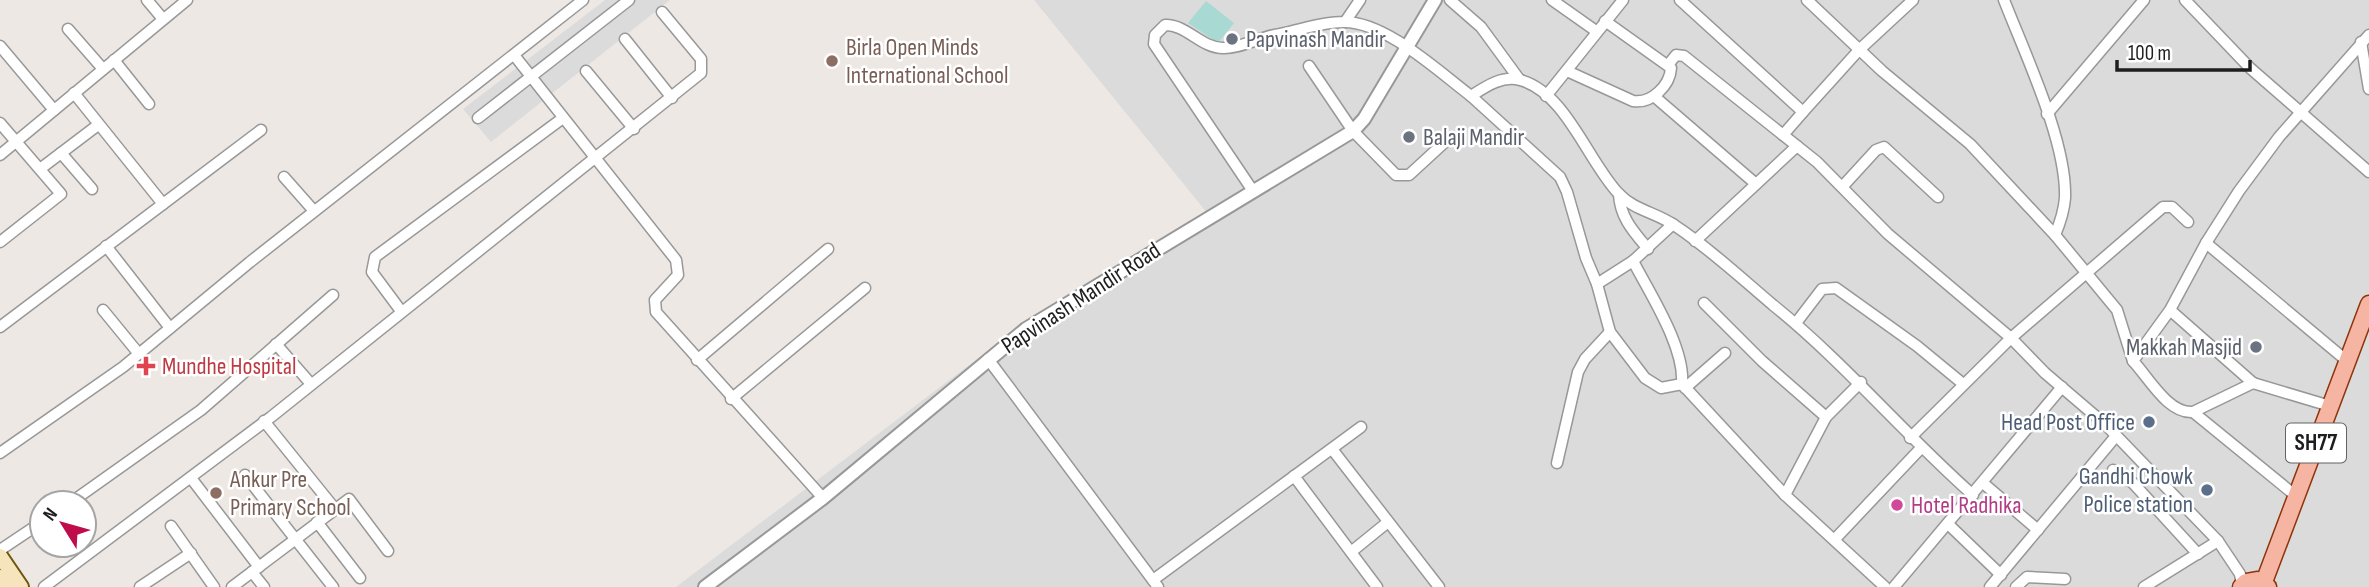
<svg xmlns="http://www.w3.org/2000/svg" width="2369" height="587" viewBox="0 0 2369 587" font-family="'Sofia Sans Condensed',sans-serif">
<rect width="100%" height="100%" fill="#eee8e5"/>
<g fill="#dcdbdb">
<polygon points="605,0 670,0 491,142 463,109"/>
<polygon points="1034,0 2369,0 2369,587 676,587 1018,328 1208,214"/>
</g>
<polygon fill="#a8d9d3" points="1206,1 1234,23 1218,43 1188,23"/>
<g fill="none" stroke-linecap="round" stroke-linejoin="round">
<g stroke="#989898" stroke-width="13">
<g id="minor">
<polyline points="147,0 163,19"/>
<polyline points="1450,0 1481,27 1519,79"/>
<polyline points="1552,0 1596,31"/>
<polyline points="1680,0 1803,112 1859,50 1913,0"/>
<polyline points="1807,0 1882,71 1970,144 2055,235"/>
<path d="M 2004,0 C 2025,54 2067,142 2065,198 C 2064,211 2060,223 2055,235 L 2117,310 L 2133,361"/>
<polyline points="2185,0 2250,68 2369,172"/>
<polyline points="1345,22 1360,0"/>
<polyline points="68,29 103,69"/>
<polyline points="625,39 672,98"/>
<polyline points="2361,42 2369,89"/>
<polyline points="0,46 54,110"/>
<polyline points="514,55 676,260 678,275 655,300 656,312 823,498"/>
<polyline points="114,60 149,104"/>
<polyline points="1668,65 1676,55 1684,56 1817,162 1888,234 2011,338 2045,373 2106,425 2218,541 2240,574 2242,585"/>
<polyline points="1309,66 1353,131 1396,175 1409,175 1446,141"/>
<polyline points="586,71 634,129"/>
<path d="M 1567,71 L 1633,101 C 1652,104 1670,85 1671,68 L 1605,21"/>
<polyline points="1471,96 1560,177 1567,192 1586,258 1597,284 1610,332 1645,378 1661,388 1682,384 1785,495 1885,587"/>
<polyline points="1546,96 1623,0"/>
<polyline points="1655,97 1756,184"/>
<polyline points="2047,114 2144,0"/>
<polyline points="478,118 629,0"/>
<polyline points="0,123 61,194 0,242"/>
<polyline points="1783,135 1803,112"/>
<polyline points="61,153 92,189"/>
<polyline points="0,155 187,0"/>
<polyline points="40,169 98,125"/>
<polyline points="284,177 314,211"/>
<polyline points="1843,186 1876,150 1884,147 1938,197"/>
<path d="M 1253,191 L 1154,44 L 1155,35 L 1165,25 C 1186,24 1201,48 1223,48 C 1239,49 1262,36 1280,34 C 1301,30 1321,22 1343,22 C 1385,21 1438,71 1471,96 C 1485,87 1502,75 1520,80 C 1566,92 1588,162 1619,194 C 1634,210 1657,213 1674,225 C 1709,248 1741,278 1773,305 C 1845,363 1904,434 1973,495"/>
<path d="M 1619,194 C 1620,217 1633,231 1648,249"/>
<polyline points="163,204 261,130"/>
<path d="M 1673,224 L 1633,261 C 1650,294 1685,347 1682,384"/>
<polyline points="1695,241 1797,146"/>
<polyline points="2206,243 2347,361"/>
<polyline points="106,246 170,328"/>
<polyline points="1597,284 1633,261"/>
<polyline points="1704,303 1762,361 1826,417"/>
<polyline points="103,310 139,354"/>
<path d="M 2170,310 L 2253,383 L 2193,412 C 2168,414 2149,378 2133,361 L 2170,310 L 2206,243 L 2239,191 L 2279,137 L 2369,35"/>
<polyline points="401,311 372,272 375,257 563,118"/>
<polyline points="1796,323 1822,289 1836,288 1917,346 1962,383"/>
<polyline points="0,327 163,204 74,93"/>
<polyline points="276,344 311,384"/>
<polyline points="988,359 1158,587"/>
<polyline points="697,360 828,249"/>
<polyline points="2253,383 2330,406"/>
<polyline points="1685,388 1725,353"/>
<polyline points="731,399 865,288"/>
<polyline points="2193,412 2296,496"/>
<polyline points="264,421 335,509"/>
<polyline points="1910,438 2011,338 2163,207 2172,207 2188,222"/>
<polyline points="1332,449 1439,587"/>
<polyline points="0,453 123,367 250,262 583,0"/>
<polyline points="1557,463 1578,372 1585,359 1610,332"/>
<polyline points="2113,470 2133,483 2198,554"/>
<polyline points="245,475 333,587"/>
<polyline points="1294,476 1377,587"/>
<polyline points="191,478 259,567"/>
<polyline points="1983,483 2038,530"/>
<polyline points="1785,495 1826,417 1861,382"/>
<polyline points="70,503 201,410 333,295"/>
<polyline points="317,522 360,578"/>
<polyline points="1948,524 2001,575"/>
<polyline points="171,526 214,587"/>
<polyline points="1835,539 1921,448"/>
<polyline points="0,550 42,522"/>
<polyline points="1351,552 1388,522"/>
<polyline points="252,572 264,587"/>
<polyline points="1153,580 1361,427"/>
<polyline points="44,587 271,417 701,73 701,59 662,12"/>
<polyline points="140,587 191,553"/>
<polyline points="232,587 349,499 388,551"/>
<polyline points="1894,587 2062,387"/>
<polyline points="1990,587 2116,436"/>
<polyline points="2016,587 2027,577 2065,579"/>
<polyline points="2144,587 2218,541"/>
</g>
</g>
<g stroke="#989898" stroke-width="16">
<polyline id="tertiary" points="705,587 823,498 1026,329 1353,131 1364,119 1435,0"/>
</g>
<g stroke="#6e560c" stroke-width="18">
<g id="secondary">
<polyline points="0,556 21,587"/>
<polyline points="0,577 6,587"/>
</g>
</g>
<g stroke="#8e340a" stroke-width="19">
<g id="primary">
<polyline points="2264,582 2369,304"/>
<polyline points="2241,587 2246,582 2257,580 2268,587"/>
</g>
</g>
<use href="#minor" stroke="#fff" stroke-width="10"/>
<use href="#tertiary" stroke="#fff" stroke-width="12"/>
<use href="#secondary" stroke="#f5e4bc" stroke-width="14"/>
<use href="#primary" stroke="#f6b4a3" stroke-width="16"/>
</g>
<g fill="#6b7280" stroke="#fff" stroke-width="2.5">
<circle cx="1232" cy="39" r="7"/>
<circle cx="1409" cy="137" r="7"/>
<circle cx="2256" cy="347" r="7"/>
</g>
<g fill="#8d6e63" stroke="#fff" stroke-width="2.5">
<circle cx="832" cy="61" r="7"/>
<circle cx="216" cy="493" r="7"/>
</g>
<path fill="#e0444e" stroke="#fff" stroke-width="2.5" d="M142.5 355.5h7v7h7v7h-7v7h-7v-7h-7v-7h7z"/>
<g fill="#5c6f8a" stroke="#fff" stroke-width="2.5">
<circle cx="2149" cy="422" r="7"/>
<circle cx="2207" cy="490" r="7"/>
</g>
<circle fill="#d1479c" stroke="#fff" stroke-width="2.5" cx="1897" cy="505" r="7"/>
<g text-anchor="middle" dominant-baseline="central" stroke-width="5" stroke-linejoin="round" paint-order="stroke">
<rect fill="#fff" stroke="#626262" stroke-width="2" x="2286" y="423.5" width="60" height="39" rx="5"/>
<g font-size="23" font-weight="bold" fill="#1e1e1e">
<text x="2316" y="443">SH77</text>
</g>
<g font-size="24" fill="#5b616d" stroke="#fff" text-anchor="start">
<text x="1246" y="39">Papvinash Mandir</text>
<text x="1423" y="137">Balaji Mandir</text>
<text x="2242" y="347" text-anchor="end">Makkah Masjid</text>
</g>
<g font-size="24" fill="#785e54" stroke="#fff" text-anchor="start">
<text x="846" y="47">Birla Open Minds<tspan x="846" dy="28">International School</tspan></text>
<text x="230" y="479">Ankur Pre<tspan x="230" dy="28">Primary School</tspan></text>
</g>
<g font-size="24" fill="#1e1e1e" stroke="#fff">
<text transform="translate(1081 298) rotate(-33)">Papvinash Mandir Road</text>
</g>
<g font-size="24" fill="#be3a42" stroke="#fff" text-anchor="start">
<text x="162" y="366">Mundhe Hospital</text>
</g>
<g font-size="24" fill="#4e5e75" stroke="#fff" text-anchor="end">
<text x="2135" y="422">Head Post Office</text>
<text x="2193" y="476">Gandhi Chowk<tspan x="2193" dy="28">Police station</tspan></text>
</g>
<g font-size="24" fill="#b23c85" stroke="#fff" text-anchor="start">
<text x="1911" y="505">Hotel Radhika</text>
</g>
</g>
<g transform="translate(63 524) rotate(307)"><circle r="33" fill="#ffffff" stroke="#a5a5a5" stroke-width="2"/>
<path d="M0-5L12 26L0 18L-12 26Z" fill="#bf0d4c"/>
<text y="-10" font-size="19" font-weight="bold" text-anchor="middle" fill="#1e1e1e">N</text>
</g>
<path d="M2117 60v10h133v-10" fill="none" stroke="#1e1e1e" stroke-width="3.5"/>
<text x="2128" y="60" font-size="21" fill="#1e1e1e" stroke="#ffffff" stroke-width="5" paint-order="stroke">100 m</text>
</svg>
